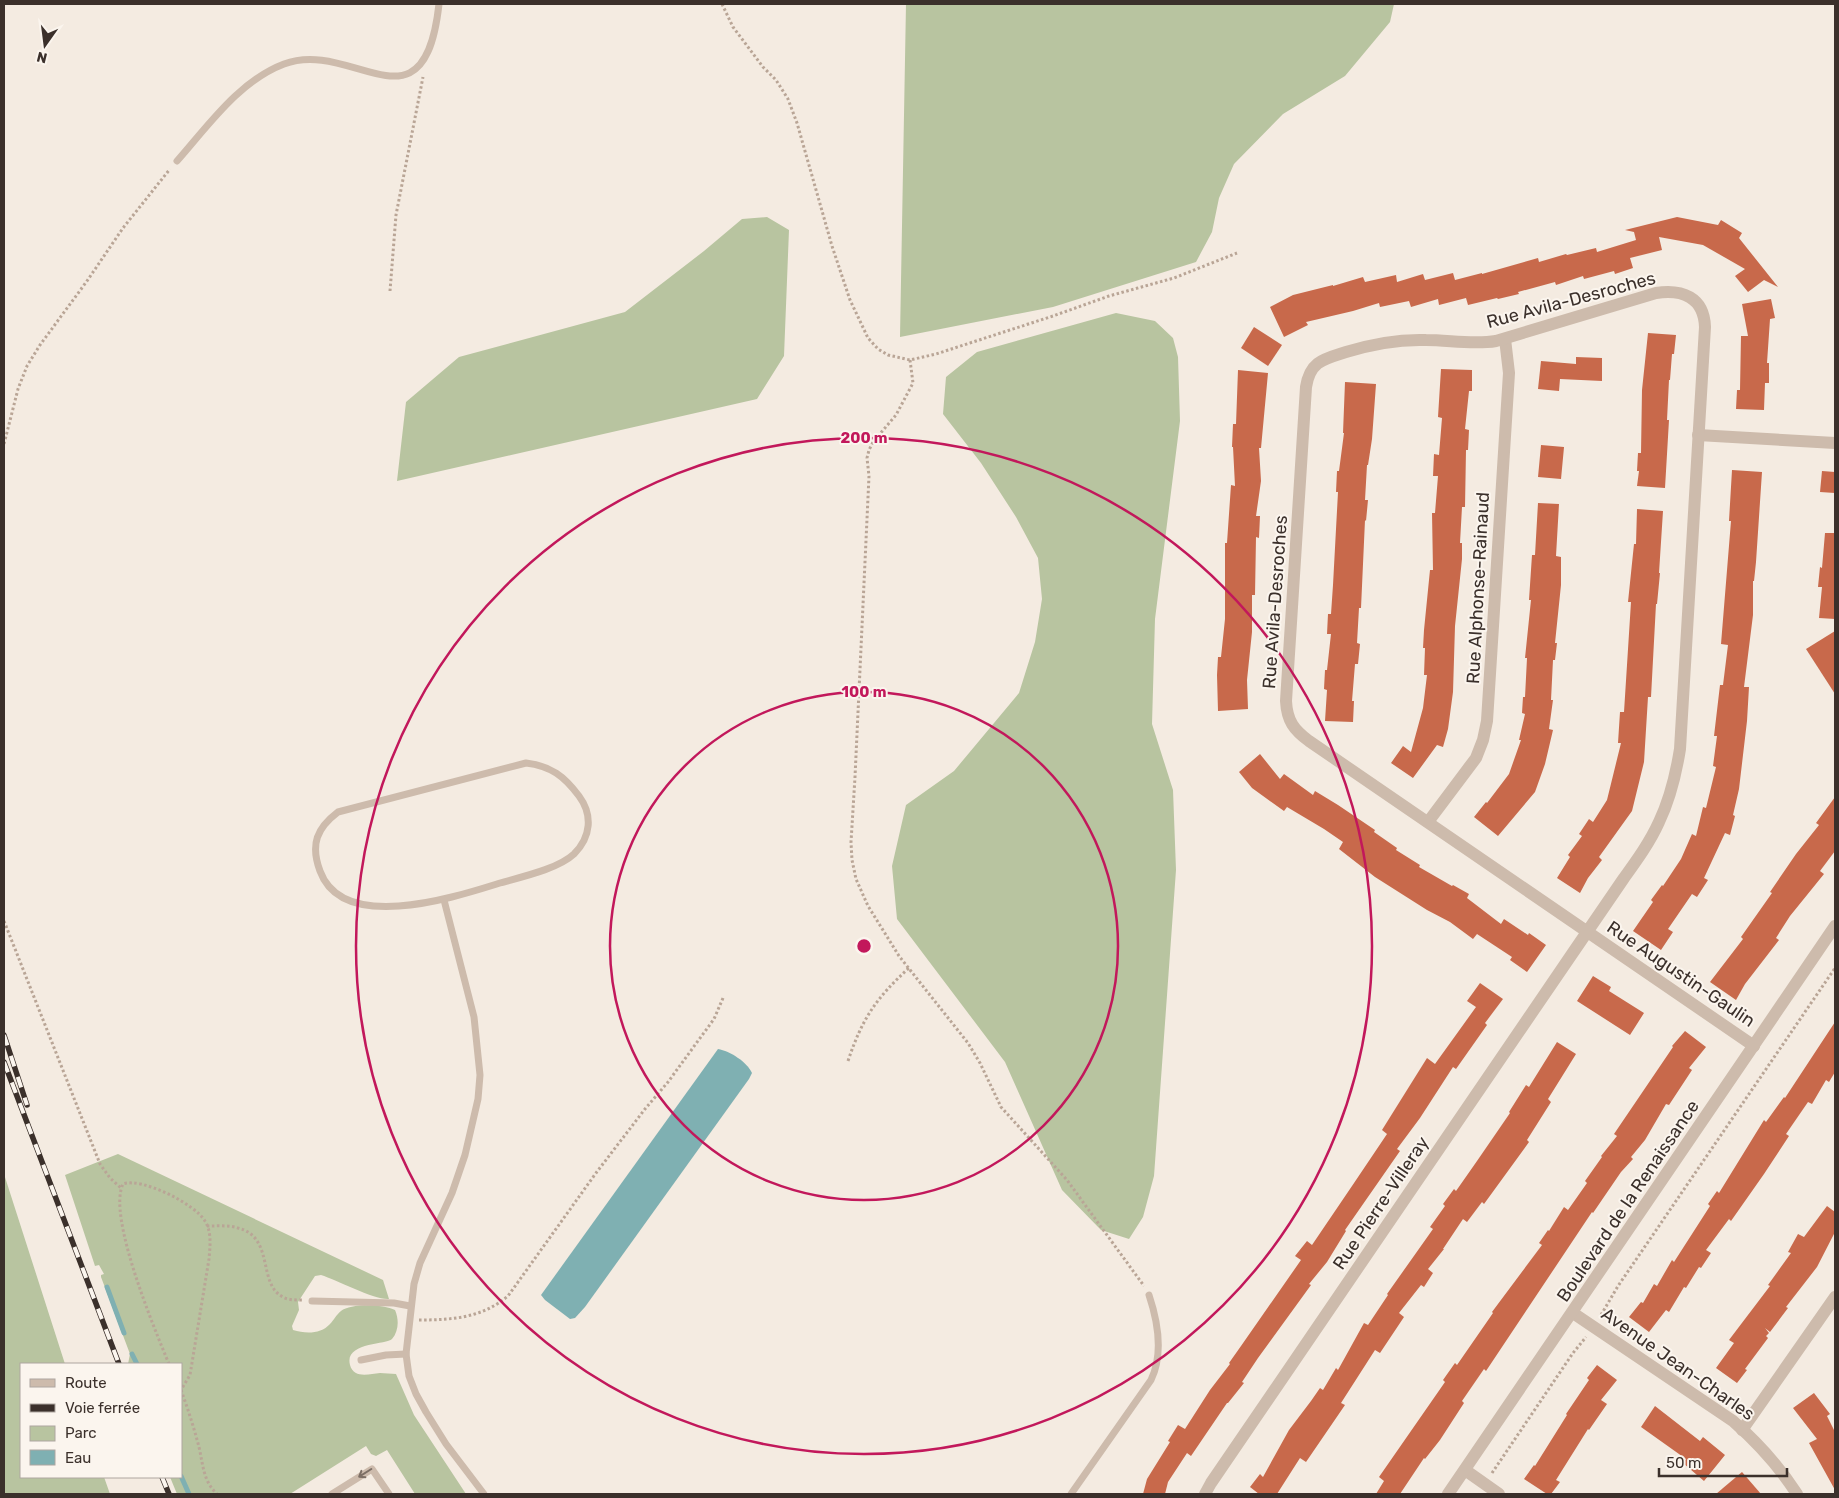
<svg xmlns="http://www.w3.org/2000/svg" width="1839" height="1498" viewBox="0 0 1839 1498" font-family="Rubik,sans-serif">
<rect width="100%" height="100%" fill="#f4ebe1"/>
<g fill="#b8c4a0">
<polygon points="906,4 1394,4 1390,22 1345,76 1283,114 1234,164 1219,198 1212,232 1196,262 1053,307 900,337"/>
<polygon points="767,217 789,230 784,356 757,399 397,481 406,402 459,357 625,312 704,251 742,219"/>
<polygon points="1116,313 1155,321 1173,338 1178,357 1180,421 1155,619 1152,724 1173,790 1176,870 1154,1176 1143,1217 1129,1239 1101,1230 1062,1190 1005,1062 897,919 892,866 906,805 954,771 1019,693 1035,642 1042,599 1038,558 1016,517 981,463 943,414 946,377 977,352"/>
<path d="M 118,1154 L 383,1280 L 389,1299 C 374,1300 337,1280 321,1275 L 315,1276 L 298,1302 L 299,1310 L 292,1326 L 293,1330 C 306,1334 321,1334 330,1324 C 334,1320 336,1315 341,1311 C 351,1303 383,1304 395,1310 C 399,1319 399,1331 392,1339 C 386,1345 344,1342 350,1365 C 354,1379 369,1374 380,1373 C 385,1373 391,1374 396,1374 L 414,1415 L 466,1494 L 415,1494 L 387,1450 L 376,1456 L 371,1454 L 366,1446 L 290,1494 L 177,1494 L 170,1477 L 181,1477 L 181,1364 L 128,1364 L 130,1354 L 101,1277 L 101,1275 L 104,1274 L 99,1265 L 95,1266 L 65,1175 Z"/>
<polygon points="4,1174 65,1364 21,1364 21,1477 104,1477 110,1494 4,1494"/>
</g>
<path fill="#7fb0b2" d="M 718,1049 C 730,1051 747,1062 752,1073 L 749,1079 L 585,1307 L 575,1318 L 570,1319 L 545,1300 L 541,1295 Z"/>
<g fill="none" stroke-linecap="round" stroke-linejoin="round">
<g stroke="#7fb0b2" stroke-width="5">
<polyline points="107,1287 124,1333"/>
<polyline points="132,1354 137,1364"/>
<polyline points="181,1476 189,1494"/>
</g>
</g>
<g fill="#c8694b">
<polygon points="1677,217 1718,225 1721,220 1742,233 1739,238 1778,287 1764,280 1748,292 1735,276 1745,269 1703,245 1659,237 1662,250 1630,258 1633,268 1615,274 1614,271 1584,279 1583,276 1556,285 1555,282 1518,292 1519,294 1498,299 1497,298 1468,305 1466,298 1439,305 1438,299 1411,307 1409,301 1380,307 1379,303 1353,311 1306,322 1308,325 1284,337 1270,307 1293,295 1333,285 1333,286 1363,277 1365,282 1396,275 1397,282 1423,274 1425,280 1453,273 1455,280 1482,273 1482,274 1538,258 1539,262 1566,254 1567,255 1596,248 1597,252 1636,240 1634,232 1625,230"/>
<polygon points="1771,299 1775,318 1770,319 1767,363 1769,363 1769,383 1765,383 1764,410 1736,409 1737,390 1740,390 1741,336 1748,336 1742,304"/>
<polygon points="1254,327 1282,345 1268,366 1241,348"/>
<polygon points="1648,333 1676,335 1674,354 1672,354 1670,380 1669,380 1667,420 1669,420 1665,488 1637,486 1639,471 1637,471 1638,453 1641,453 1642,390"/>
<polygon points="1576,357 1602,358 1602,381 1560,379 1559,391 1538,389 1541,361 1576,364"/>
<polygon points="1441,369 1472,370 1472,391 1469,391 1465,429 1469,430 1468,450 1466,450 1465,507 1462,507 1460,543 1462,543 1462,559 1455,626 1453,692 1448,729 1443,747 1437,745 1413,778 1391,763 1403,746 1411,752 1423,708 1427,675 1424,675 1425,648 1423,648 1424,630 1430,570 1433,570 1432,513 1435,513 1438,476 1433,476 1434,454 1439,455 1442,418 1438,417"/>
<polygon points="1238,370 1268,373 1261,448 1259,448 1261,481 1256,516 1260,516 1259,538 1256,537 1255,595 1252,595 1252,632 1247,680 1248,709 1218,711 1217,675 1218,657 1221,657 1225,619 1225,543 1227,543 1231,485 1235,486 1233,447 1232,447 1233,424 1236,424"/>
<polygon points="1345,382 1376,384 1372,439 1368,465 1367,465 1365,500 1368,500 1366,521 1365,520 1361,608 1359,608 1357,643 1360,644 1358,664 1355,664 1352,701 1354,701 1353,722 1325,721 1327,690 1324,689 1325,670 1327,670 1331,634 1327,634 1328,614 1331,614 1333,585 1338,492 1336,492 1337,471 1339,471 1344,433 1343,433"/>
<polygon points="1541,445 1564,447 1561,479 1538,477"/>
<polygon points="1732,470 1762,472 1756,562 1754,581 1753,581 1753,615 1744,687 1749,687 1747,721 1739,789 1733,815 1735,816 1730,835 1725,833 1704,878 1708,880 1697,897 1692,894 1668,929 1673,932 1661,950 1633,931 1653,902 1651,900 1662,885 1663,886 1681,859 1692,834 1696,836 1703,807 1706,808 1716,767 1713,766 1717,736 1714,736 1720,685 1723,685 1728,645 1721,644 1731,521 1729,521"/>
<polygon points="1822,471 1835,472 1835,493 1820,492"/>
<polygon points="1538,503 1559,504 1556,556 1561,557 1561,585 1555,643 1557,643 1555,660 1553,660 1551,700 1553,700 1549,729 1553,730 1545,764 1535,792 1498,836 1474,817 1486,802 1487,803 1509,774 1521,740 1519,740 1525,714 1522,713 1523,697 1525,697 1527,658 1525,658 1531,600 1529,600 1532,555 1535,555"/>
<polygon points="1637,509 1663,511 1659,573 1660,573 1657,604 1656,604 1651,697 1648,697 1644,762 1632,811 1599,857 1602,860 1588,878 1580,893 1557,878 1570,857 1568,855 1582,836 1579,834 1589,819 1593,822 1607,800 1621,743 1618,743 1620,712 1624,712 1631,602 1628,602 1634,544 1636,544"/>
<polygon points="1825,533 1835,533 1835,619 1819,618 1822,587 1818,587 1820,567 1822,568"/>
<polygon points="1835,631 1835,694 1806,649"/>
<polygon points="1260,754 1280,779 1284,774 1313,795 1315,791 1338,805 1375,830 1374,832 1397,848 1396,850 1420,865 1419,867 1452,886 1453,885 1469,894 1467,898 1501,924 1504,919 1528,935 1529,933 1546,945 1527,972 1510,960 1512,957 1477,934 1473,939 1450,922 1427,910 1375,877 1339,849 1343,842 1324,829 1287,807 1284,811 1252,788 1239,772"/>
<polygon points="1835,797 1835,851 1820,871 1824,874 1790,916 1776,938 1779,940 1745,984 1736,1000 1710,982 1743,939 1741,937 1772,893 1770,892 1796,854 1819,825 1816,823"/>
<polygon points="1593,976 1611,987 1609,991 1644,1013 1630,1035 1577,1001"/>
<polygon points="1480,983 1503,999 1485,1023 1487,1025 1456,1069 1453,1067 1420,1118 1397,1149 1400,1151 1345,1230 1346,1231 1327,1262 1309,1284 1311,1285 1258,1358 1242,1382 1244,1383 1228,1403 1227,1403 1191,1456 1187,1453 1168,1482 1165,1494 1143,1494 1147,1479 1170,1442 1168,1441 1178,1425 1185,1429 1210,1390 1230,1364 1229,1363 1241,1346 1301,1260 1295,1256 1307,1241 1312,1245 1352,1186 1387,1134 1382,1130 1427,1058 1435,1064 1476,1007 1467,1001"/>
<polygon points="1835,1022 1835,1072 1829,1082 1826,1080 1812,1104 1808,1102 1786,1134 1789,1136 1764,1174 1731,1221 1729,1219 1706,1250 1711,1253 1701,1268 1699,1267 1686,1288 1684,1287 1669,1312 1666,1310 1649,1332 1629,1317 1641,1302 1643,1303 1654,1284 1657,1286 1672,1260 1674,1262 1710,1206 1708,1204 1717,1191 1719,1193 1764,1120 1766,1122 1784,1097 1785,1098"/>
<polygon points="1685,1031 1706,1047 1689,1068 1692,1070 1669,1105 1666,1104 1645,1140 1631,1157 1633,1159 1621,1172 1593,1213 1592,1212 1486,1371 1484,1369 1462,1401 1464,1403 1440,1440 1425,1459 1424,1458 1400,1494 1376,1494 1384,1481 1379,1477 1445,1382 1443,1380 1455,1363 1457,1365 1493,1313 1492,1312 1542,1245 1539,1243 1548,1230 1549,1231 1564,1207 1568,1210 1587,1183 1585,1181 1602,1157 1601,1156 1617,1136 1614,1134 1673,1047 1672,1046"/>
<polygon points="1557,1042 1576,1054 1548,1099 1551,1102 1527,1140 1529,1142 1484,1204 1482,1202 1467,1222 1463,1219 1443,1249 1444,1249 1428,1269 1433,1273 1424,1287 1421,1285 1399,1313 1404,1317 1380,1353 1375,1350 1341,1403 1345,1405 1306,1462 1300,1458 1277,1494 1259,1494 1250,1487 1260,1474 1263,1477 1289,1430 1311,1401 1320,1388 1323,1390 1336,1368 1338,1370 1364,1323 1368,1325 1388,1295 1387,1294 1433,1229 1430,1227 1445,1206 1443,1204 1454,1189 1456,1191 1477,1161 1510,1113 1509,1112 1526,1085 1529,1087"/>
<polygon points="1827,1206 1835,1212 1835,1232 1817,1267 1786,1307 1788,1308 1770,1332 1765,1328 1769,1333 1766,1336 1768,1338 1745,1369 1747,1370 1737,1383 1716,1368 1734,1343 1729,1340 1770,1286 1768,1285 1791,1253 1788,1252 1798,1234 1804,1237"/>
<polygon points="1597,1365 1617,1380 1601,1400 1607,1404 1589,1430 1588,1429 1556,1480 1560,1482 1551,1494 1547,1494 1524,1479 1534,1465 1535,1466 1567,1415 1566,1414 1589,1380 1587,1378"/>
<polygon points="1814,1393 1830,1414 1827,1416 1835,1432 1835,1490 1809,1443 1817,1439 1793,1408"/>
<polygon points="1655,1406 1700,1441 1703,1437 1725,1455 1704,1481 1683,1463 1686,1459 1641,1427"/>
<polygon points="1742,1472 1761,1494 1716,1494"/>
</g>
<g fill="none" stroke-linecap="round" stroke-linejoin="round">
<g stroke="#b9a596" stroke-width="3" stroke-dasharray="2.5 2.5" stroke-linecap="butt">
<polyline points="722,4 733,27 763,67 776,80 788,99 797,123 832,246 850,300 868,338 878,349 888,355 910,360 936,354 1053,316 1109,296 1174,278 1237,253"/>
<polyline points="390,291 396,215 423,77"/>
<polyline points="910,360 913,383 896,415 873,442 869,450 867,458 869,476 855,777 851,842 852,860 856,879 868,906 899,956 968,1043 980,1063 1001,1107 1067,1180 1144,1286"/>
<polyline points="4,444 18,389 27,366 40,345 87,281 123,228 170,169"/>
<polyline points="4,921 100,1164 110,1178 121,1188"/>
<path d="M 848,1061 C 862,1019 876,998 909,968"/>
<path d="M 207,1226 C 217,1226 229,1225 238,1228 C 275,1237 257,1284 283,1297 C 288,1300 295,1300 302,1300"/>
<polyline points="1601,1315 1618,1286 1835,968"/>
<path d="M 419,1320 C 452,1320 482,1318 508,1296 L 596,1173 L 645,1109 L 668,1082 L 714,1019 L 723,998"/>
<path d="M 169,1364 C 155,1330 107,1216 123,1184 C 142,1177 195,1204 205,1221 C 212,1232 210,1247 209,1259 L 190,1375 L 181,1390"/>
<path d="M 181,1390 C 188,1409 194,1428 199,1447 C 203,1464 203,1481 217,1494"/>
<polyline points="1492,1473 1573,1353 1586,1337"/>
</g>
<g stroke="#cdbbac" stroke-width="7">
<path d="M 177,161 C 208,126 239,81 284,64 C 353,38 424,139 439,4"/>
<path d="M 526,763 C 551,766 564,776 579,796 C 593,815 591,837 574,854 C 558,869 521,877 500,883 C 455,897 343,934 320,871 C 310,844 317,828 338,812 Z"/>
<polyline points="444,900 474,1017 480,1075 478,1099 465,1155 452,1193 420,1263 414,1284 406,1354 409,1376 416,1394 426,1412 446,1444 484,1494"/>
<polyline points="312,1301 394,1303 410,1306"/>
<polyline points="361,1360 386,1355 406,1354"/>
<polyline points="332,1494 372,1469 389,1494"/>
<path d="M 1071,1494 L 1151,1380 C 1164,1353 1158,1322 1149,1295"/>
</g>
<g stroke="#cdbbac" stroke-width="12">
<polyline points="1698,435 1835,443"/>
<polyline points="1428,822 1476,758 1483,740 1487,721 1509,373 1505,339"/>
<path d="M 1573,1313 L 1733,1421 C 1758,1443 1779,1466 1797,1494"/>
<polyline points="1742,1430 1835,1297"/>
<polyline points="1465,1470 1499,1494"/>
<path d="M 1205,1494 L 1211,1483 L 1572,954 C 1590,928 1607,903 1624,878 C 1637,860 1650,842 1659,822 C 1670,799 1676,774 1680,749 L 1705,327 C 1704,297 1682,289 1656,293 L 1496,341 C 1473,345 1449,340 1426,340 C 1398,339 1372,344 1346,352 C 1324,359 1310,361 1306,387 L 1286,701 C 1287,721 1294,730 1309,741 C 1458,843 1606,945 1754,1046"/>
<polyline points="1448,1494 1835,926"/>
</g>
<g stroke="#3b302b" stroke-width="5.5">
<g id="rail">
<polyline points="4,1035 27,1105"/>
<polyline points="4,1062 119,1364"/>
<polyline points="162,1477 169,1494"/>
</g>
</g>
<use href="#rail" stroke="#fbf5ee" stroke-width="4" stroke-dasharray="11" stroke-linecap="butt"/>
</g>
<defs><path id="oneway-shaft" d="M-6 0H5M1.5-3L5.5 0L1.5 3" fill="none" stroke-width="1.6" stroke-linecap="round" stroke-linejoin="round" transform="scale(1.25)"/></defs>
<use stroke="#7d6f65" href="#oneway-shaft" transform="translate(365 1473) rotate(148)"/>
<g fill="none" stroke="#c2185b" stroke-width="2.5">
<circle cx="864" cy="946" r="254"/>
<circle cx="864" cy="946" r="508"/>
</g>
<g text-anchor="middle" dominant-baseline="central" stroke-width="4" stroke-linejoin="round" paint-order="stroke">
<g font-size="18" fill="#3b302b" stroke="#fbf5ee">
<text transform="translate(1571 300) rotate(-15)">Rue Avila-Desroches</text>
<text transform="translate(1478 588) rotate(-87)">Rue Alphonse-Rainaud</text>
<text transform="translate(1275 602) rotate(-86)">Rue Avila-Desroches</text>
<text transform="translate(1681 974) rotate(34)">Rue Augustin-Gaulin</text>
<text transform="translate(1628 1201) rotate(-56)">Boulevard de la Renaissance</text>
<text transform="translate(1381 1203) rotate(-56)">Rue Pierre-Villeray</text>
<text transform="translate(1678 1364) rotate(35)">Avenue Jean-Charles</text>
</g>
</g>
<circle cx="864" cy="946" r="8" fill="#c2185b" stroke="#fbf5ee" stroke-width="2.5"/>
<g font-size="15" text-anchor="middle" font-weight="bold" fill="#c2185b" stroke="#fbf5ee" stroke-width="4" stroke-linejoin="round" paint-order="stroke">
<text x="864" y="443">200 m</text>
<text x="864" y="697">100 m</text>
</g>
<rect width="1839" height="1498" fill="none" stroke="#3b302b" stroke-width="10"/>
<rect x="20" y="1363" width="162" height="115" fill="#fbf5ee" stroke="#aea6a0"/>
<rect x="30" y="1379" width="25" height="8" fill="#cdbbac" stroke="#aea6a0"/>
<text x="65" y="1388" font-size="15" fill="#3b302b">Route</text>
<rect x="30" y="1404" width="25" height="8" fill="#3b302b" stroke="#aea6a0"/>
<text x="65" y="1413" font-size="15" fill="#3b302b">Voie ferrée</text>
<rect x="30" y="1426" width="25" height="15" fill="#b8c4a0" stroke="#aea6a0"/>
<text x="65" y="1438" font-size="15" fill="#3b302b">Parc</text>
<rect x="30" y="1450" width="25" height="15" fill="#7fb0b2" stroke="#aea6a0"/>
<text x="65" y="1463" font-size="15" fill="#3b302b">Eau</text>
<g transform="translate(45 45) rotate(194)" stroke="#fbf5ee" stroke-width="4" paint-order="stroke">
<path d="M0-4L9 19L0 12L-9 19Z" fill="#3b302b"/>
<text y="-8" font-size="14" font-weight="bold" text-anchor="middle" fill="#3b302b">N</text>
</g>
<path d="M1659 1468v8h128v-8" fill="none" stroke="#3b302b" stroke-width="2.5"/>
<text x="1666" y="1468" font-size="15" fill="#3b302b" stroke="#fbf5ee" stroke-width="4" paint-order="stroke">50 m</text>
</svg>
